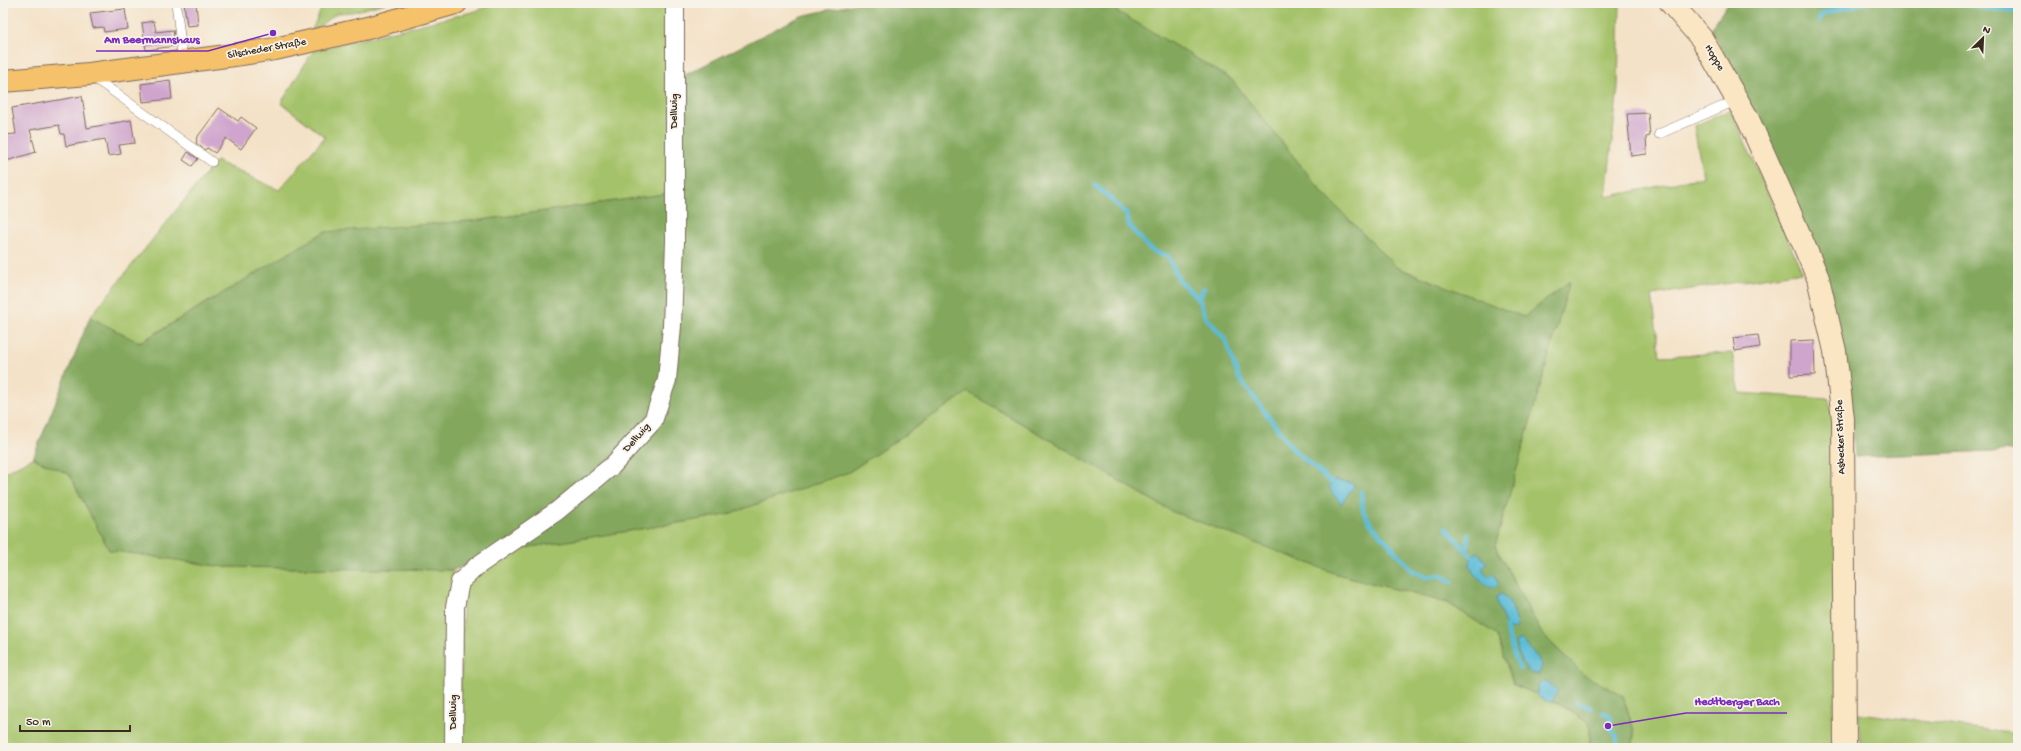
<svg xmlns="http://www.w3.org/2000/svg" width="2021" height="751" viewBox="0 0 2021 751" font-family="'Gochi Hand',sans-serif">
<rect width="100%" height="100%" fill="#f7f3e8"/>
<filter id="ink" filterUnits="userSpaceOnUse"><feTurbulence type="fractalNoise" baseFrequency=".025" numOctaves="2"/><feDisplacementMap in="SourceGraphic" scale="8" xChannelSelector="R" yChannelSelector="G"/><feConvolveMatrix kernelMatrix="1 2 1 2 8 2 1 2 1" color-interpolation-filters="sRGB"/></filter>
<filter id="wash" filterUnits="userSpaceOnUse"><feTurbulence type="fractalNoise" baseFrequency=".012" numOctaves="4" result="noise"/><feDisplacementMap in="SourceGraphic" scale="16" xChannelSelector="R" yChannelSelector="G"/><feGaussianBlur stdDeviation="0.9" result="paint"/><feColorMatrix in="noise" values="0 0 0 0 0 0 0 0 0 0 0 0 0 0 0 0 0 1.4 0 .05"/><feComposite in="paint" operator="in"/></filter>
<g filter="url(#wash)">
<rect width="100%" height="100%" fill="#f4e2c8"/>
<g fill="#a4c269" stroke="#707644">
<polygon points="324,3 386,3 352,12 337,13 311,32"/>
<polygon points="496,3 672,3 671,193 482,220 324,233 139,343 90,317 216,161 279,190 325,137 281,103 313,51 476,11"/>
<polygon points="1103,3 1620,3 1618,87 1606,197 1703,177 1694,126 1731,110 1802,272 1652,295 1660,356 1732,353 1740,393 1829,399 1833,423 1842,748 1633,748 1634,731 1623,696 1584,675 1542,634 1495,546 1569,282 1524,318 1396,267 1322,192 1231,79"/>
<polygon points="968,392 1171,511 1337,574 1448,603 1496,634 1514,685 1558,703 1590,724 1590,748 458,748 464,584 506,551 726,515 849,472"/>
<polygon points="33,458 69,474 109,550 224,567 453,570 451,748 3,748 3,473"/>
<polygon points="1859,713 2018,734 2018,748 1860,748"/>
</g>
<g fill="#83a85d" stroke="#5f693e">
<polygon points="859,3 1103,3 1231,79 1322,192 1396,267 1524,317 1570,281 1495,546 1542,634 1584,675 1623,696 1634,731 1633,748 1590,748 1590,724 1558,703 1514,685 1496,634 1448,603 1337,574 1171,511 968,392 849,472 726,515 506,551 453,570 224,567 109,550 69,474 33,458 90,317 140,343 324,232 482,220 671,193 681,77 801,16"/>
<polygon points="1728,3 2018,3 2018,450 1855,457 1850,389 1772,148 1711,29"/>
</g>
<g fill="#59bbd7" stroke="#4a727a">
<polygon points="1334,480 1348,482 1355,485 1341,504 1330,490 1330,484"/>
<path d="M 1478,552 L 1487,564 L 1482,568 L 1488,577 L 1493,573 L 1499,583 L 1495,587 C 1486,588 1474,576 1471,568 C 1469,564 1471,560 1472,556 Z"/>
<path d="M 1502,594 C 1510,598 1519,621 1516,629 L 1508,629 L 1506,627 L 1496,600 L 1498,595 Z"/>
<path d="M 1521,639 L 1538,658 L 1542,666 L 1539,674 L 1530,673 C 1522,664 1518,653 1515,642 Z"/>
<polygon points="1546,682 1558,690 1552,702 1546,701 1538,697 1537,690 1539,683"/>
</g>
<g fill="none" stroke-linecap="round" stroke-linejoin="round">
<g stroke="#59bbd7" stroke-width="4.5">
<polyline points="1960,3 1985,8 2018,11"/>
<polyline points="1819,21 1822,14 1863,3"/>
<polyline points="1095,185 1126,213 1129,225 1147,246 1154,252 1168,256 1179,280 1199,299 1205,316 1225,339 1239,378 1294,450 1332,483"/>
<polyline points="1199,299 1204,288"/>
<polyline points="1361,491 1363,511 1371,524 1412,570 1426,577 1440,575 1452,582"/>
<polyline points="1446,528 1466,550"/>
<polyline points="1468,535 1466,550 1472,556"/>
<polyline points="1506,627 1513,652 1520,669"/>
<polyline points="1577,703 1591,708"/>
<polyline points="1603,713 1608,714 1611,719 1608,726 1617,737 1618,748"/>
<polyline points="1786,748 1824,748"/>
</g>
</g>
<g id="blocks">
<g fill="#cfa5cd">
<polygon points="184,3 196,3 198,25 187,26"/>
<polygon points="125,9 128,29 104,32 103,27 93,28 90,13"/>
<polygon points="154,21 156,32 173,30 175,46 146,50 142,23"/>
<polygon points="170,80 172,99 143,102 141,84"/>
<polygon points="82,96 87,128 131,120 135,143 119,145 121,154 108,156 105,139 66,146 64,134 61,134 59,125 30,130 36,152 3,162 3,135 16,134 12,108"/>
<polygon points="219,108 238,121 241,117 256,128 241,149 226,138 215,153 207,148 205,150 196,143 197,140 196,139"/>
<polygon points="1648,113 1650,136 1646,137 1647,154 1631,156 1627,114"/>
<polygon points="188,152 198,159 192,166 183,160"/>
<polygon points="1758,335 1760,347 1735,351 1733,338"/>
<polygon points="1814,340 1815,375 1790,376 1790,341"/>
</g>
</g>
</g>
<g filter="url(#ink)">
<use href="#blocks" fill-opacity="0" stroke="#7c6a5a" stroke-width="1"/>
<g fill="none" stroke-linecap="round" stroke-linejoin="round">
<g stroke="#7c6a5a" stroke-width="10">
<g id="service">
<polyline points="176,3 183,62"/>
<polyline points="93,77 212,162"/>
<polyline points="1659,134 1737,100"/>
</g>
</g>
<g stroke="#7c6a5a" stroke-width="20">
<polyline id="minor" points="454,748 455,607 460,582 477,566 557,511 613,465 653,421 667,380 672,326 675,242 675,3"/>
</g>
<g stroke="#7c6a5a" stroke-width="24">
<polyline id="secondary" points="1671,3 1702,39 1748,119 1785,201 1818,278 1835,351 1843,419 1845,748"/>
</g>
<g stroke="#7c6a5a" stroke-width="24">
<polyline id="primary" points="3,81 89,74 234,55 275,49 368,28 456,3"/>
</g>
<use href="#service" stroke="#fff" stroke-width="9"/>
<use href="#minor" stroke="#fff" stroke-width="18"/>
<use href="#secondary" stroke="#fbe6c4" stroke-width="22"/>
<use href="#primary" stroke="#f5c16b" stroke-width="22"/>
</g>
</g>
<g text-anchor="middle" dominant-baseline="central" stroke-width="3.5" stroke-linejoin="round" paint-order="stroke">
<g font-size="11" fill="#3b2a1e" stroke="#f7f3e8">
<text transform="translate(267 49) rotate(-10)">Silscheder Straße</text>
<text transform="translate(1714 58) rotate(59)">Hoppe</text>
<text transform="translate(675 111) rotate(-90)">Dellwig</text>
<text transform="translate(1841 437) rotate(-92)">Asbecker Straße</text>
<text transform="translate(637 438) rotate(-48)">Dellwig</text>
<text transform="translate(454 712) rotate(-90)">Dellwig</text>
</g>
</g>
<path fill="none" stroke="#7b2cbf" stroke-width="1.5" d="M273 33L208 51H96M1608 726L1686 713H1787"/>
<g fill="#7b2cbf" stroke="#f7f3e8" stroke-width="1.5">
<circle cx="273" cy="33" r="4"/>
<circle cx="1608" cy="726" r="4"/>
</g>
<g font-size="12" text-anchor="middle" font-weight="bold" fill="#7b2cbf" stroke="#f7f3e8" stroke-width="3.5" stroke-linejoin="round" paint-order="stroke">
<text x="152" y="43">Am Beermannshaus</text>
<text x="1737" y="705">Hedtberger Bach</text>
</g>
<rect width="2021" height="751" fill="none" stroke="#f7f3e8" stroke-width="16"/>
<g transform="translate(1983 38) rotate(24)" stroke="#f7f3e8" stroke-width="3" paint-order="stroke">
<path d="M0-3L7 15L0 10L-7 15Z" fill="#3b2a1e"/>
<text y="-6" font-size="11" font-weight="bold" text-anchor="middle" fill="#3b2a1e">N</text>
</g>
<path d="M20 725v6h110v-6" fill="none" stroke="#3b2a1e" stroke-width="2"/>
<text x="26" y="725" font-size="12" fill="#3b2a1e" stroke="#f7f3e8" stroke-width="3" paint-order="stroke">50 m</text>
</svg>
